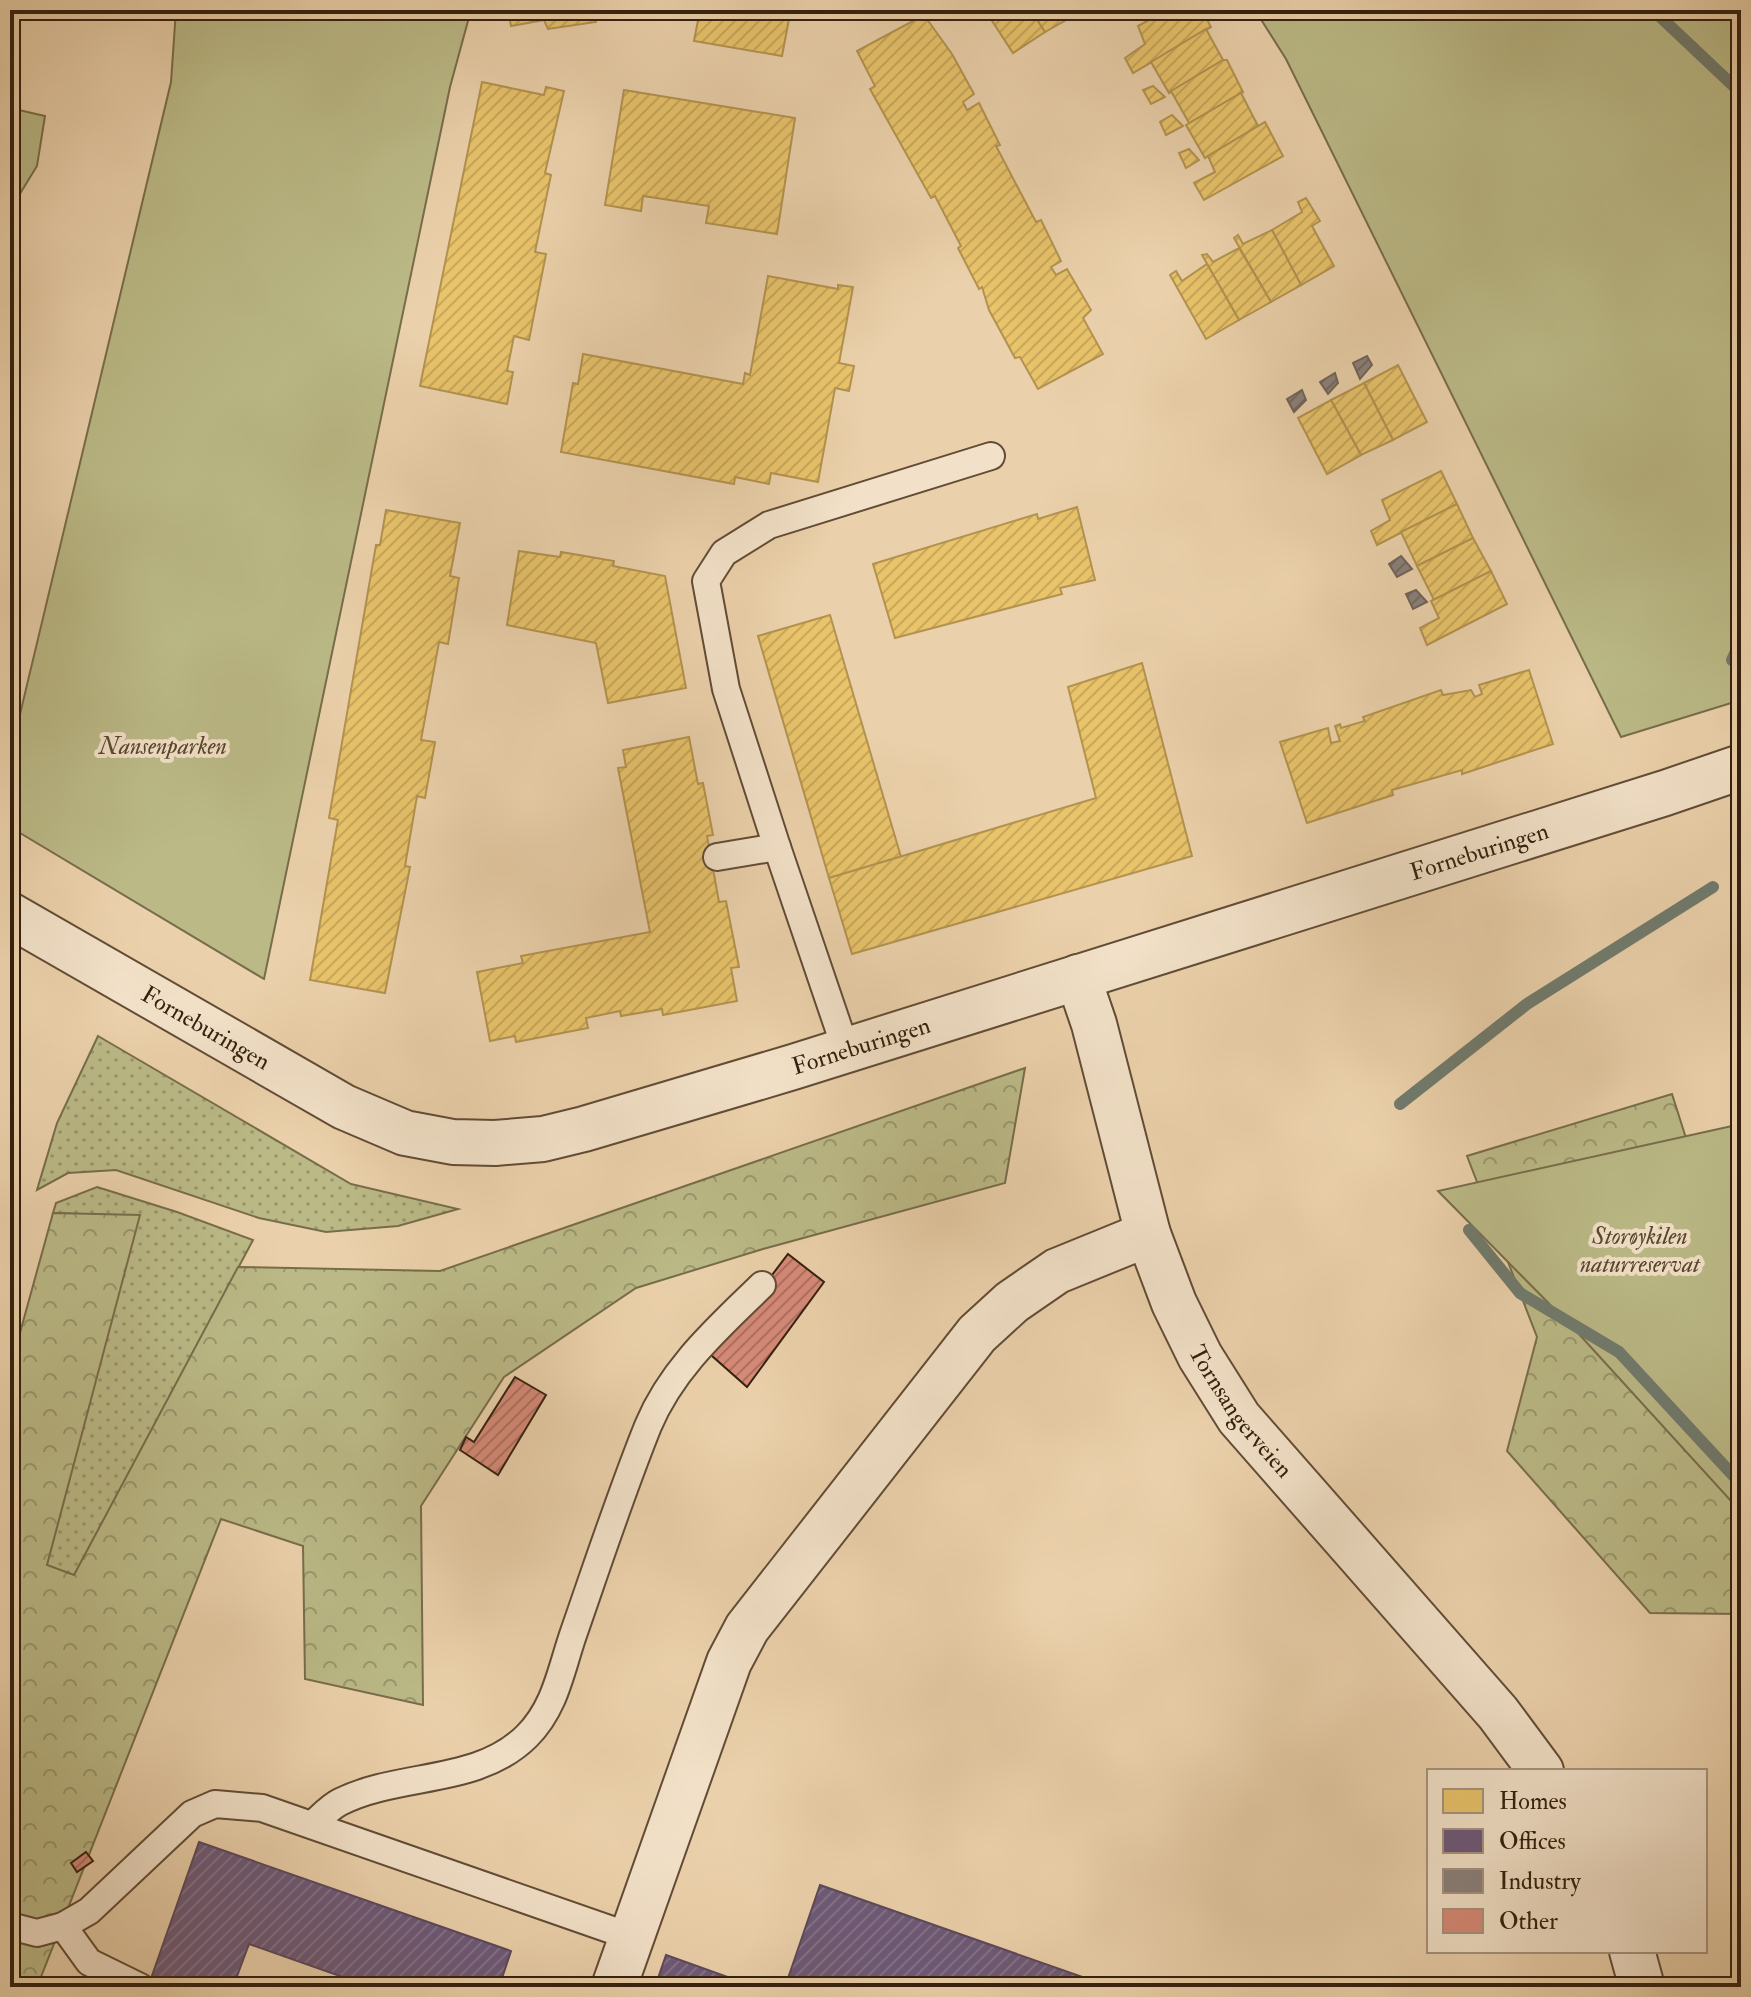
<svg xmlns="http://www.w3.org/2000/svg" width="1751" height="1997" viewBox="0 0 1751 1997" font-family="'IM FELL Double Pica',serif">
<defs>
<pattern id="grass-dots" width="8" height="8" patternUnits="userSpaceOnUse" patternTransform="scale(2)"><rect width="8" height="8" fill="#bbba87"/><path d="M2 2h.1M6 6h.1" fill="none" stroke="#99976d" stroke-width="1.8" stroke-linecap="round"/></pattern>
<pattern id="forest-crowns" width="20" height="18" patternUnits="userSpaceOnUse" patternTransform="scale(2)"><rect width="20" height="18" fill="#bbba87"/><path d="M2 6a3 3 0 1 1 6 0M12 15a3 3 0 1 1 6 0" fill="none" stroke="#99976d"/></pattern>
<pattern id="homes-hatch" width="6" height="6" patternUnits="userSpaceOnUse" patternTransform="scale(2)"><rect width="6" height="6" fill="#e9c46a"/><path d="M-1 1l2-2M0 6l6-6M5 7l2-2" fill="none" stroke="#c8a85b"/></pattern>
<pattern id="offices-hatch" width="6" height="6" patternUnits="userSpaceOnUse" patternTransform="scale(2)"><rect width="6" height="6" fill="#6d597a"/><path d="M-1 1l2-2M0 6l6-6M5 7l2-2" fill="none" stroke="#827289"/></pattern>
<pattern id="industry-hatch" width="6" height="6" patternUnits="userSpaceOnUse" patternTransform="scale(2)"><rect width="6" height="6" fill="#8a817c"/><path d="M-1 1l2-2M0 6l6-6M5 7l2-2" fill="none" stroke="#726964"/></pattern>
<pattern id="building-hatch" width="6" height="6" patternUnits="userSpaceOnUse" patternTransform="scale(2)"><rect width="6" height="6" fill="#d78a78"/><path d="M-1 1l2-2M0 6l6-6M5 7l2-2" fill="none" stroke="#af7061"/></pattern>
</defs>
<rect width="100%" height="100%" fill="#ebd1ab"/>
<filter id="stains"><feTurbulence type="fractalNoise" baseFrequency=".0025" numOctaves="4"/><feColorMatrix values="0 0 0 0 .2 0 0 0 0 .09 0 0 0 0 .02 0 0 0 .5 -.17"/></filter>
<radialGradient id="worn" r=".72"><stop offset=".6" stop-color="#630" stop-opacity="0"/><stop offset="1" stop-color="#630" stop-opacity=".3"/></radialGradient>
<g fill="url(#grass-dots)" stroke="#786d4b" stroke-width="2">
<polygon points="98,1036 351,1184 458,1209 398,1226 326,1232 259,1218 116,1170 68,1173 37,1190 57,1123"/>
<polygon points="97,1187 177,1212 253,1240 74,1576 46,1565 139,1216 53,1213 56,1203"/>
</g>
<g fill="url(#forest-crowns)" stroke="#786d4b" stroke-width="2">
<polygon points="1025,1068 1005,1183 763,1249 636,1288 504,1377 421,1506 423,1705 305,1679 303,1546 221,1519 37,1987 10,1987 10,1369 53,1213 140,1215 47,1565 74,1575 238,1267 440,1271"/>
<polygon points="1672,1094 1712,1220 1741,1215 1741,1614 1650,1613 1507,1451 1537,1337 1467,1156"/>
</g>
<g fill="#bbba87" stroke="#786d4b" stroke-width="2">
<polygon points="176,10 471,10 450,87 264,979 10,827 10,756 171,82"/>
<polygon points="1255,10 1741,10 1741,700 1621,737 1286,59"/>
<polygon points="10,108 45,116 37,166 10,210"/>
<polygon points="1741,1124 1741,1512 1578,1333 1438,1191"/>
</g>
<g fill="url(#homes-hatch)" stroke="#b3934f" stroke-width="2">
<polygon points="508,10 596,10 596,22 548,29 544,20 511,26"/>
<polygon points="700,10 739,10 789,19 782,56 694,41"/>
<polygon points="985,10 1031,10 1045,32 1013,53"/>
<polygon points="1031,10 1074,10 1077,14 1045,32"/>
<polygon points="1167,10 1202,10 1211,27 1133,73 1125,58 1145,44 1138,26"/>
<polygon points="924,15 952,54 974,94 963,102 967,110 979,103 1000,145 996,146 1036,222 1041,220 1061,261 1051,267 1056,275 1067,269 1091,310 1083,318 1103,354 1038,389 1020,357 1015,358 989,310 982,287 979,289 958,248 961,246 935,196 931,198 870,89 875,86 857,51"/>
<polygon points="1206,29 1223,60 1169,93 1151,62"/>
<polygon points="1223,60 1227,60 1243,92 1189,123 1171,91"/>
<polygon points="482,82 544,95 546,87 564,91 545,173 551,175 535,252 546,254 529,340 514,336 507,371 513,372 507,404 420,386"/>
<polygon points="1153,86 1165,97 1151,104 1143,90"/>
<polygon points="624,90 795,118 777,234 706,223 709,206 643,196 641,211 605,205"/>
<polygon points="1241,93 1258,126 1205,158 1186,125"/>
<polygon points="1172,115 1183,126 1166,135 1160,122"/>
<polygon points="1265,122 1283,156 1204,200 1194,183 1215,172 1208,156"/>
<polygon points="1189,149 1199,160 1186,168 1179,153"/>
<polygon points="1306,198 1320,221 1312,226 1334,266 1301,285 1272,230 1302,212 1298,202"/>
<polygon points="1272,230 1301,285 1271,302 1234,238 1238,235 1243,244"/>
<polygon points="1239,248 1271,302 1239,320 1202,255 1207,254 1213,262"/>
<polygon points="1207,264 1239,320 1206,339 1170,275 1176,271 1182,281"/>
<polygon points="768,276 838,289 838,285 853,287 839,363 854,366 849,391 835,388 818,482 771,473 769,484 735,477 734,484 561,452 573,383 578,384 583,354 743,384 745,373 750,375"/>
<polygon points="1398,365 1427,422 1393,440 1364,383"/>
<polygon points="1364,383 1393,440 1361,455 1331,400"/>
<polygon points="1331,400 1361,455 1327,474 1298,418"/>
<polygon points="1441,471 1457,504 1377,545 1371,531 1390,520 1382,500"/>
<polygon points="1457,504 1473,538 1417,566 1401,532"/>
<polygon points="1077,507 1095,580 1060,588 1062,594 895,638 873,564 1037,514 1038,519"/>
<polygon points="386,510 460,523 450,576 459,578 448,644 439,642 421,740 435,742 425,798 417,796 405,866 410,867 385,993 310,980 338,820 329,818 376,545 380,545"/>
<polygon points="1473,538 1491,571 1434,600 1417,566"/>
<polygon points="519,551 560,557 561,552 614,561 613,566 665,576 686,688 608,703 596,643 507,625"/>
<polygon points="1491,571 1507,604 1427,645 1420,628 1439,618 1431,601"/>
<polygon points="830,615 901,857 829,878 758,636"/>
<polygon points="1142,663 1192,856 852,954 829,878 1096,798 1068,687"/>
<polygon points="1529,670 1553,744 1462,774 1462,770 1392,790 1393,795 1307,823 1280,742 1328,728 1331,743 1340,741 1335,726 1340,724 1341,728 1365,721 1363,717 1441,690 1443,695 1471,690 1475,697 1482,694 1479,685"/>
<polygon points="689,737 698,784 703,783 713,835 707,836 719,902 726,901 739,967 731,968 737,1001 663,1015 662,1009 621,1016 620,1011 586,1018 588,1028 516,1042 515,1036 490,1041 477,972 523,963 521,956 650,932 618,768 626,767 623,750"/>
</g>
<g fill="url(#offices-hatch)" stroke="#5c485a" stroke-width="2">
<polygon points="199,1842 511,1951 499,1987 371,1987 249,1944 233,1987 148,1987"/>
<polygon points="820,1885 1111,1987 905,1987 886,1980 883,1987 785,1987"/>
<polygon points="666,1955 728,1977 725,1987 655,1987"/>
</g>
<g fill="url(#industry-hatch)" stroke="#70645b" stroke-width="2">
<polygon points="1367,356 1372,365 1360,379 1353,363"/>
<polygon points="1335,373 1338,383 1328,394 1320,382"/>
<polygon points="1302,390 1306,400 1294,412 1287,399"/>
<polygon points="1401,556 1412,569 1397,577 1389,564"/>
<polygon points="1416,590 1427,602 1413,609 1406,594"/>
</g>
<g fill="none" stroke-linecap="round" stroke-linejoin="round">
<g stroke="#707b6e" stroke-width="12">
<polyline points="1653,10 1741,93"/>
<polyline points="1732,660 1741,641"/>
<polyline points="1400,1104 1527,1004 1713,887"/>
<polyline points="1469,1230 1520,1293 1619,1352 1741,1484"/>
</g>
</g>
<g fill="url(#building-hatch)" stroke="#34200f" stroke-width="2">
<polygon points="788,1254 824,1282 747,1387 711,1355"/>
<polygon points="515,1377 546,1395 498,1475 460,1450 466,1437 474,1442"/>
<polygon points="86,1852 93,1861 77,1872 71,1863"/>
</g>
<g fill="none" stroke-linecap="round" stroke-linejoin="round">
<g stroke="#624c36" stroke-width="30">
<g id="service">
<polyline points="777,847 726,689 706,581 724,553 769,525 991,456"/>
<polyline points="717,857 777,847 846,1050"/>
<path d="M 312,1825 C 321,1817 330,1807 340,1802 C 400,1772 478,1785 527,1736 C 556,1707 561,1669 574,1632 C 598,1563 621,1493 648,1426 C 672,1368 719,1327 762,1285"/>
<polyline points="10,1926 37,1933 63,1926 89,1911 192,1814 215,1804 262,1808 632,1937"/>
<polyline points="63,1926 89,1962 140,1987"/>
</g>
</g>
<g stroke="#624c36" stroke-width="48">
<g id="minor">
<path id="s1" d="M 1078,977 L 1094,1024 L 1148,1234 L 1174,1303 L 1200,1356 L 1239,1418 L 1498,1713 L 1541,1771"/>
<polyline points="1632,1951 1642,1987"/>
<polyline points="614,1987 729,1662 747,1628 977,1334 1012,1302 1057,1271 1148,1234"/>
</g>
</g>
<g stroke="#624c36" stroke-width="48">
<g id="tertiary">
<path id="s2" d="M 10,915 L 344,1107 L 405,1133 L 453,1142 L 495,1143 L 543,1139 L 584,1129 L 793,1067 L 1665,793 L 1741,767"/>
</g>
</g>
<use href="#service" stroke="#f2e1c8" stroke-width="26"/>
<use href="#minor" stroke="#f2e1c8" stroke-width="44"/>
<use href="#tertiary" stroke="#f2e1c8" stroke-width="44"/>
</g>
<g text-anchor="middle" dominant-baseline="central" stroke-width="8" stroke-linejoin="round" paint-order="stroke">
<g font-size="24" font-style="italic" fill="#56462d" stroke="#f2e1c8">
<text x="163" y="746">Nansenparken</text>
<text x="1640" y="1236">Storøykilen<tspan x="1640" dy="28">naturreservat</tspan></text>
</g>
<g font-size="24" fill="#34200f" stroke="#f2e1c8">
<text stroke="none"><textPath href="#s2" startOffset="1570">Forneburingen</textPath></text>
<text stroke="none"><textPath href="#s2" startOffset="226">Forneburingen</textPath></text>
<text stroke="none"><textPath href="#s2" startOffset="922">Forneburingen</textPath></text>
<text stroke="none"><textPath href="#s1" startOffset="468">Tornsangerveien</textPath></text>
</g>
</g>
<rect width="1751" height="1997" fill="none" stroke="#ebd1ab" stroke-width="40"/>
<rect x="12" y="12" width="1727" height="1973" fill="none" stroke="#34200f" stroke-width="4"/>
<rect x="20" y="20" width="1711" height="1957" fill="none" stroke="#34200f" stroke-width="2"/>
<rect x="1427" y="1769" width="280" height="184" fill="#f2e1c8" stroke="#a6947e" stroke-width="2"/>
<rect x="1443" y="1789" width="40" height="24" fill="#e9c46a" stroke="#a6947e" stroke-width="2"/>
<text x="1499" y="1809" font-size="24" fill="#34200f">Homes</text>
<rect x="1443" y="1829" width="40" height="24" fill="#6d597a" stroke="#a6947e" stroke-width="2"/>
<text x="1499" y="1849" font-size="24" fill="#34200f">Offices</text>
<rect x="1443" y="1869" width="40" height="24" fill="#8a817c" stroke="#a6947e" stroke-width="2"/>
<text x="1499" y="1889" font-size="24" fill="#34200f">Industry</text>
<rect x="1443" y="1909" width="40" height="24" fill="#d78a78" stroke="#a6947e" stroke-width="2"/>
<text x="1499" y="1929" font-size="24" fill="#34200f">Other</text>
<rect width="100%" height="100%" filter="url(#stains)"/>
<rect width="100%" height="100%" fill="url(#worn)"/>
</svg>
